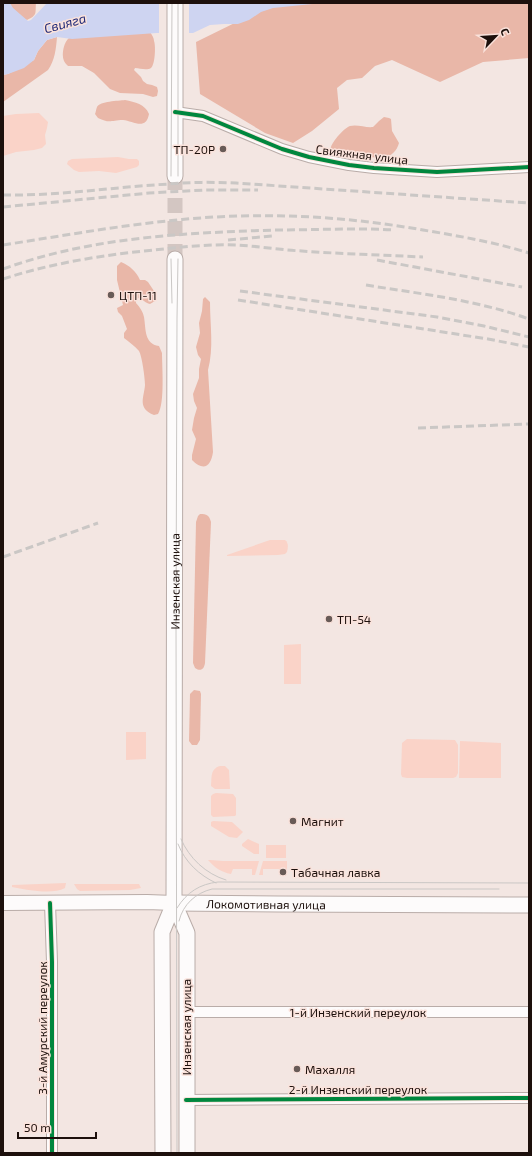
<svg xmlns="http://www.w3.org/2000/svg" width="532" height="1156" viewBox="0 0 532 1156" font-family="'Exo 2',sans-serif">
<rect width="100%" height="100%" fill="#f3e6e2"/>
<g fill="#fad3c8">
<polygon points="39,113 48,122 47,128 45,135 46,144 42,148 34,150 16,152 3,156 3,116 16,114"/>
<polygon points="118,157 129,159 137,159 139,161 139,165 137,167 116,173 99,171 79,172 74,170 67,164 68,161 72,159"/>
<path d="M 270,540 L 285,540 C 289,543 288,548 287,552 L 285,554 L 278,555 L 227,556 L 227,555 Z"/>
<polygon points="301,644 301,684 284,684 284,645"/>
<polygon points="126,732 146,732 146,759 126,760"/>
<polygon points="407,739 455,740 458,745 458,773 456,777 453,778 407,778 402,777 401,774 402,743"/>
<polygon points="460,741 501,743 501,778 459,778"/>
<path d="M 220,766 L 225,766 L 229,770 L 230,789 L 215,789 L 211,786 C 212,777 210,769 220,766 Z"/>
<polygon points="216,793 233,794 236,798 236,815 235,816 213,817 211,815 211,796 213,794"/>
<polygon points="213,821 232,822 243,832 237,838 229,837 211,826 211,822"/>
<polygon points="248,839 259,844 259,854 254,854 242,846 242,844"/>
<rect x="266" y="845" width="20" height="13"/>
<path d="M 208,860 L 210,860 L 223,861 L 259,861 L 255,875 L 252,875 L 252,869 L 233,869 L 231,874 C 221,872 215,868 208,860 Z"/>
<polygon points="263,861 287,861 287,869 263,869 263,875 259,875"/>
<path d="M 66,883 L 65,888 C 52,895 27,890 12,887 L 12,885 Z"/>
<polygon points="74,884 139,884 141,888 130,890 80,891 77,889"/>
</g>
<g fill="#e9b7a8">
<path d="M 7,3 L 36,3 C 35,13 38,15 27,20 L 23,18 Z"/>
<polygon points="299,3 529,3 529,58 483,62 440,82 392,60 375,66 362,78 347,80 337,88 339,109 312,131 293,143 265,133 200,94 196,42 269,6"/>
<path d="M 150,32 C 152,35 154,38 154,41 C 156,46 155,65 151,68 C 146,71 140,68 135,68 L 134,70 L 141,77 L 143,81 L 147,84 L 152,85 L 157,87 L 158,91 L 157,96 L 153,97 L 143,94 L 120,93 L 110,89 L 94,73 L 82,66 L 68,66 C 67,65 65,63 64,61 C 61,54 64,41 70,37 Z"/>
<path d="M 57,37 C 56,49 55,60 48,70 L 3,102 L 3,75 L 8,74 L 34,60 L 38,51 L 47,40 Z"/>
<path d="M 125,100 C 135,102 145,104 149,114 C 146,131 133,121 123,120 C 111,120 110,124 98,118 L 95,114 C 96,112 96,109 97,107 C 100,101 118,101 125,100 Z"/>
<path d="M 384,117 L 389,118 L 391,119 L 392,131 L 399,143 C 397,151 391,156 384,158 L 335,155 L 331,153 C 330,151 330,150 331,147 C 333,141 344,128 350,126 C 357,124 366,128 373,127 L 379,121 Z"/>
<path d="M 121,262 C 130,266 136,271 140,280 L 145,280 L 148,282 L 154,291 L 155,301 L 150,304 C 145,303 143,299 138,298 L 136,300 L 136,303 C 140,307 143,312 144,317 C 146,329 144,344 159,346 L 162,353 C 162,367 165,403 158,414 L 154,415 C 137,408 144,398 145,385 C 145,378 142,356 139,351 C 135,346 129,342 124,338 L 124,333 L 127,329 L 122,316 L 118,312 L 117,308 L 123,305 L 117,280 L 117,266 Z"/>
<path d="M 205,297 L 210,302 C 210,325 214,348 208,370 L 213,452 C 211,466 204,472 192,460 L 192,455 L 196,439 L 192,430 L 194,418 L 197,408 L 194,401 L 193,394 L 199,378 L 199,369 L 201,359 L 198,355 L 196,347 L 200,333 L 199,323 L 202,311 L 203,299 Z"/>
<path d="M 200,514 C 207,514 209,515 211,522 L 205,663 C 204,669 201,672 195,668 L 193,663 L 196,522 L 198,516 Z"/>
<polygon points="194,690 200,691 201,694 200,740 197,745 192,745 189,741 190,694"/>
</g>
<polygon fill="#ced4f1" points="3,3 10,3 13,8 28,21 31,20 47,3 322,3 273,8 261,12 249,20 238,24 224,24 210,25 193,33 157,33 72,39 57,37 47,40 38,51 34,60 24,68 8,74 3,75"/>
<rect fill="#f3e6e2" x="159" y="3" width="30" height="32"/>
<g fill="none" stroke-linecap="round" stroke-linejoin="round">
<polyline stroke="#d3c6c2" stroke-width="15" stroke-dasharray="15 8" stroke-linecap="butt" points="175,259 175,176"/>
<g stroke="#b9aca8" stroke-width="12">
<g id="street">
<polyline points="175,112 203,116 282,149 309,157 349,165 374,168 437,172 529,167"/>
<polyline points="50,903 52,962 52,1153"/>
<polyline points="186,1012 529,1012"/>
<polyline points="186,1100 529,1098"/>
</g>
</g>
<g stroke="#b9aca8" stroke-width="16">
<polyline id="secondary" points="3,903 147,902 174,903"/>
</g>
<g stroke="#b9aca8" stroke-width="17">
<g id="primary">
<polyline points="175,176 175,3"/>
<path id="s1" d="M 174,903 L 278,904 L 529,905"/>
<polyline points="174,903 187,933 187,1153"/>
<path id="s2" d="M 163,1153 L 162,932 L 174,903 L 175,259"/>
</g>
</g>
<use href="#street" stroke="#fdfbfb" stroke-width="10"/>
<use href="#secondary" stroke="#fdfbfb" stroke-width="14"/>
<use href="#primary" stroke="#fdfbfb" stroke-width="15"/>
<g stroke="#cac7c5" stroke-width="1">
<polyline points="171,176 172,3"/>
<polyline points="178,176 178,3"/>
<polyline points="171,259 172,303"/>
<path d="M 181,839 C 189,858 206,874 226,880"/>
<path d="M 178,844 C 185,862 199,875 216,883"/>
<path d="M 177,908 C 187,892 200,884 218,882 L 529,883"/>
<path d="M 179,921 C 183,904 196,893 212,889 L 499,889"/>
<polyline points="177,1153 176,623 177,318 178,259"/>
</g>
<g stroke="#cac7c5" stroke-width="3" stroke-dasharray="8 4" stroke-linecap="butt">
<path d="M 3,195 C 58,196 113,187 169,184 C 191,182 214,182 236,183 L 529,203"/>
<polyline points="3,207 149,193 205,190 258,190"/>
<polyline points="228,240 272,236"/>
<path d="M 3,245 C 74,234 144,221 215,217 C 285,213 355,218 423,230 C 459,236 494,242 529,253"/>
<polyline points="377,260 522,287"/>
<path d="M 3,269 C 92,237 182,233 276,230 C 301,230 326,229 352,229 C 366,229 380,229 394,230"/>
<path d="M 3,279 C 52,263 103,255 154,250 C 181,247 209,244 236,245 C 258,246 280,250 302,251 C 342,254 383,255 423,257"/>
<path d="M 366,285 C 421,294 477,300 529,319"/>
<polyline points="240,291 437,317 484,326 529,337"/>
<polyline points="238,300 488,339 529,347"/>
<polyline points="418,428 529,424"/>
<polyline points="3,557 98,523"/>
</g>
<g stroke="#fae2db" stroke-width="6">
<g id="cycleway">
<polyline points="175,112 203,116 282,149 309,157 349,165 374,168 437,172 529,167"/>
<polyline points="50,903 52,962 52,1153"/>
<polyline points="186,1100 529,1098"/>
</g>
</g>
<use href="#cycleway" stroke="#00873e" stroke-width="4"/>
</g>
<g fill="#685b57" stroke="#fae2db" stroke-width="1.5">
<circle cx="223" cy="149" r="4"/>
<circle cx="111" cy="295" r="4"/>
<circle cx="329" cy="619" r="4"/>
<circle cx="293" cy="821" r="4"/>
<circle cx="283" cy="872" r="4"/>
<circle cx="297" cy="1069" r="4"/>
</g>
<g text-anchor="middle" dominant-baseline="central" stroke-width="3" stroke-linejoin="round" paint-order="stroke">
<g font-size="12" fill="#1d100c" stroke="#fae2db" text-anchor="start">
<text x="215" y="149" text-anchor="end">ТП-20Р</text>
<text x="119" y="295">ЦТП-11</text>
<text x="337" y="619">ТП-54</text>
<text x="301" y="821">Магнит</text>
<text x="291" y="872">Табачная лавка</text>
<text x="305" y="1069">Махалля</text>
</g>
<g font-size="12" fill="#1d100c" stroke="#fae2db">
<text transform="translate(362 154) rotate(7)">Свияжная улица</text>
<text stroke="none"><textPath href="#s2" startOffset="574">Инзенская улица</textPath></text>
<text stroke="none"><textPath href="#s1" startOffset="92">Локомотивная улица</textPath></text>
<text x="358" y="1012">1-й Инзенский переулок</text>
<text transform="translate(186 1027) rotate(-90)">Инзенская улица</text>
<text transform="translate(42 1028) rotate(-90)">3-й Амурский переулок</text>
<text x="358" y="1089">2-й Инзенский переулок</text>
</g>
<g font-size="13" font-style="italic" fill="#1e2877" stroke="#fae2db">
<text transform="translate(65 23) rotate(-15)">Свияга</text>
</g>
</g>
<rect width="532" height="1156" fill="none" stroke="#1d100c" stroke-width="8"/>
<g transform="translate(496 36) rotate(65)" stroke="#fae2db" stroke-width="3" paint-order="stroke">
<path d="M0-3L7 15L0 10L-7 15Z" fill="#1d100c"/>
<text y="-6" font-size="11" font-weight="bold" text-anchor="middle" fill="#1d100c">С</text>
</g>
<path d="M18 1132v6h78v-6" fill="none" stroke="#1d100c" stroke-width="2"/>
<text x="24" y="1132" font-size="12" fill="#1d100c" stroke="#fae2db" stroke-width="3" paint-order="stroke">50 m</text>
</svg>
